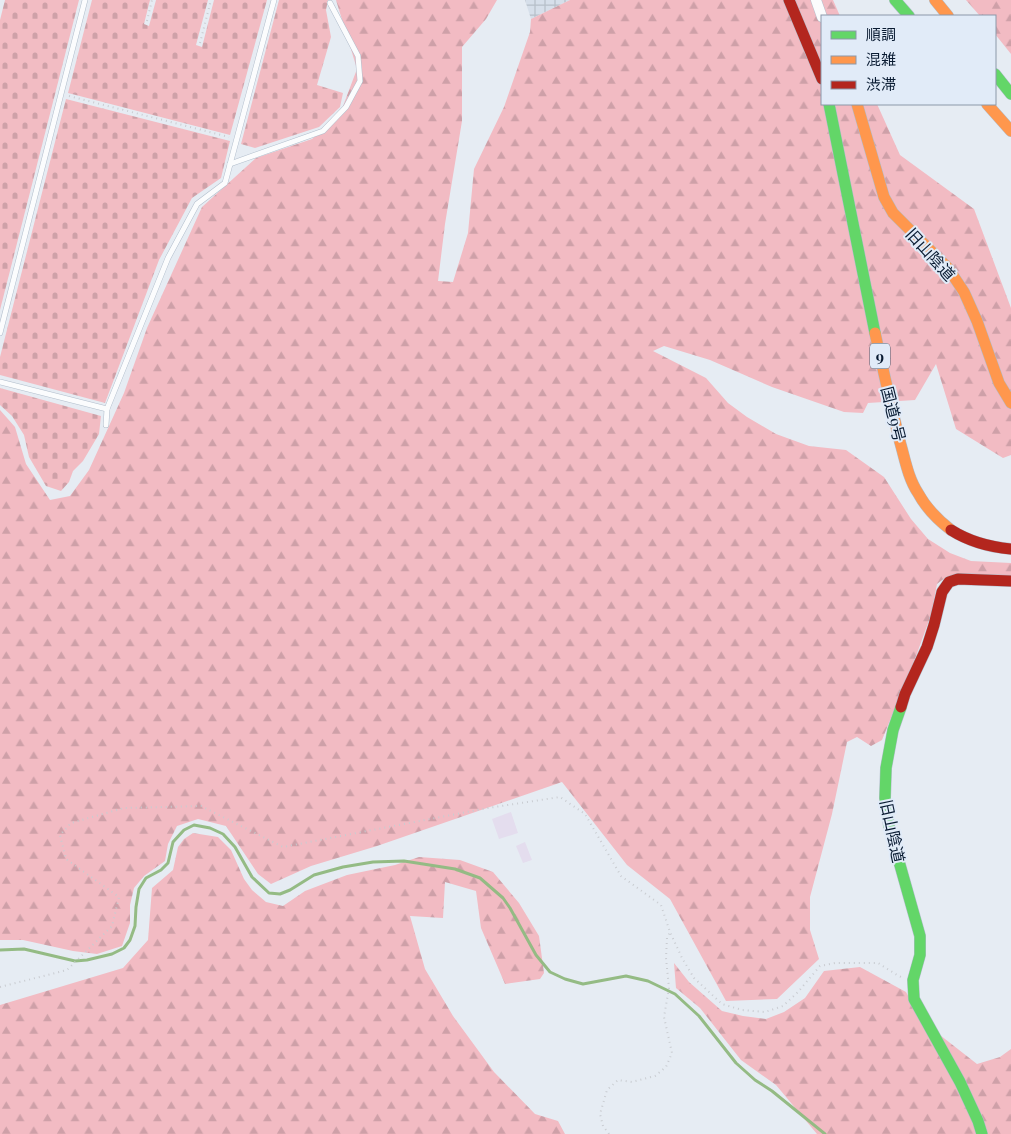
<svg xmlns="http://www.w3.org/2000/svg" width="1011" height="1134" viewBox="0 0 1011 1134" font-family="'Playfair Display','Noto Sans JP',serif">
<defs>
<pattern id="industrial-grid" width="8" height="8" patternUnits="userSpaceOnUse" patternTransform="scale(1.25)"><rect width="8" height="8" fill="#d6dfea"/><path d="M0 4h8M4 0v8" fill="none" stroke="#b6bfc9"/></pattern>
<pattern id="forest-firs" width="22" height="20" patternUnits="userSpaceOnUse" patternTransform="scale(1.25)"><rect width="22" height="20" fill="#f2bbc3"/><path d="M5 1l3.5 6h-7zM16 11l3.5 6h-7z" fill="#cea0a8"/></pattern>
<pattern id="cemetery-stones" width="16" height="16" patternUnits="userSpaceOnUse" patternTransform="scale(1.25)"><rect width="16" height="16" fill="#f2bcc3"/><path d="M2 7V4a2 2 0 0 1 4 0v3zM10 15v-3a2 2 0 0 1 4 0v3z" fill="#cea1a8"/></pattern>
</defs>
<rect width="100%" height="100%" fill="#e6ecf3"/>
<polygon fill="url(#industrial-grid)" points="525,0 570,0 531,19"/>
<g fill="url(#forest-firs)">
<polygon points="336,0 497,0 486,19 462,47 462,121 445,224 438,281 453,282 468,233 474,169 504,107 530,32 531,19 570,0 833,0 840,16 822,16 822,104 877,104 900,155 974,209 1011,308 1011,455 1003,458 956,429 936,364 915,400 868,403 863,413 844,412 772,387 710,360 664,346 653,351 706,378 728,403 747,417 776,434 809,446 846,450 884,477 911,519 928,539 950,553 971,561 1011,563 1011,576 946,577 937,584 931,615 916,656 882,740 871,746 857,737 847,742 832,814 810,897 810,930 819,959 777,999 726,1001 670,899 627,865 562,782 377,846 311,866 271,884 258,874 226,826 198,819 177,826 168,844 165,861 144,876 134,888 130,905 130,923 122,946 97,954 73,951 23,940 0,940 0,410 15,427 26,464 50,500 70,496 89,470 124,393 147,328 202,207 256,158 312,139 340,114 357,69"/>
<polygon points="966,0 1011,0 1011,54 995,34 995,16 980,16"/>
<polygon points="193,833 218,837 231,850 244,879 252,890 266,902 283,906 305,891 347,875 395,865 419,857 460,860 493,872 519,903 539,936 544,973 540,979 505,984 481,928 476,891 445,882 443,918 410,916 425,969 453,1016 494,1072 535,1114 558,1121 565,1134 0,1134 0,1005 123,968 148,940 152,888 173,870 178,847 184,839"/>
<polygon points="674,963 689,982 722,1011 743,1016 766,1019 784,1012 805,998 824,971 860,967 906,992 922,1021 977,1064 1000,1057 1011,1049 1011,1134 817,1134 776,1085 741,1060 700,1008 676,988"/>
</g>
<g fill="url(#cemetery-stones)">
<polygon points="5,0 79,0 0,310 0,20"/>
<polygon points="92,0 150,0 144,24 149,26 156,0 208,0 196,45 202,47 214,0 267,0 230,135 68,93"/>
<polygon points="279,0 328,0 326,10 331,37 317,85 343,93 340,107 319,127 255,148 241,144"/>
<polygon points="66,99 230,141 221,178 192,198 159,260 105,403 0,375 0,357"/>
<polygon points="0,388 101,416 99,434 83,461 73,471 69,482 61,491 46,486 29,457 24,435 12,416 0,405"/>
</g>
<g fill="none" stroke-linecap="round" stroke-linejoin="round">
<polyline stroke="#94bb84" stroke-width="3" points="0,950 24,949 75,961 87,960 112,954 124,948 130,940 135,926 136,907 139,889 146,878 161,870 168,863 173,842 184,830 194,825 210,828 223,834 235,847 252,877 269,893 280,894 290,890 314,875 343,867 373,862 404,861 455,869 480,878 503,898 510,908 536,955 550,972 565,979 583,984 626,976 648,981 675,994 699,1016 736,1063 755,1080 772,1091 825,1134"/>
</g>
<g fill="#e4ddee">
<polygon points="511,812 518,833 499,839 492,819"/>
<polygon points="525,842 532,860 523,863 516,846"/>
</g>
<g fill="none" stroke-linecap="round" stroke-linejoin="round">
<g stroke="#b1bdcb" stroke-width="6">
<g id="lane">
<polyline points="230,164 323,131 346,107 360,81 358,56 330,3"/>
<polyline points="0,333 85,0"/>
<polyline points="0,382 107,409"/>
<polyline points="106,425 107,409 168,258 197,204 225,183 274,0"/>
</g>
</g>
<g stroke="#b1bdcb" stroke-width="11">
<polyline id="street" points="816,0 822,17"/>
</g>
<g stroke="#b1bdcb" stroke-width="12">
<g id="fast">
<polyline points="895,0 909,16"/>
<polyline points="995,74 1011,94"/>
<polyline points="829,104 875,333"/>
<polyline points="901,707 893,730 886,768 885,798 889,826 920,936 920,955 913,980 914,999 960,1082 978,1121 982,1134"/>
</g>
</g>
<g stroke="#b1bdcb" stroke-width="12">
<g id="slow">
<polyline points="935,0 948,16"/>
<polyline points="857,104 884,197 893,213 948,268 964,292 977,321 999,383 1011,403"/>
<polyline points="987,104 1011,131"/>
<path d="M 875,333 C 883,369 891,406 900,442 C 905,459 908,478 918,493 C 926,508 938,520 951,530"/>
</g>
</g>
<g stroke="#b1bdcb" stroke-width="12">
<g id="jam">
<polyline points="789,0 822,79"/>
<path d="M 951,530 C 970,542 989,547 1011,549"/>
<polyline points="901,707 905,694 927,647 934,625 942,592 949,582 958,579 1011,581"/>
</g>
</g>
<g stroke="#c9ccd1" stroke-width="2" stroke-dasharray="1 4" stroke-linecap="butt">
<polyline points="147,21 152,0"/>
<polyline points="200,43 211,0"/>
<polyline points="69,96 229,137"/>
<polyline points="0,987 67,970 112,926 119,897 66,859 60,835 71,823 124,808 201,806 283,847 488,808 560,797 585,814 621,876 661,905 670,932 682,958 694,978 722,1004 742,1010 765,1012 783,1006 798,992 820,966 835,963 878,963 897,975 901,977"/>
<polyline points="609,1134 603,1126 600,1114 607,1090 618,1080 632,1082 655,1076 666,1067 672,1053 664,1017 669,988 666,958 667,938 670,932"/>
</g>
<use href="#lane" stroke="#fbfcfd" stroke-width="5"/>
<use href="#street" stroke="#fbfcfd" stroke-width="10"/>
<use href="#fast" stroke="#63d668" stroke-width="11"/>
<use href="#slow" stroke="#ff974d" stroke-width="11"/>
<use href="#jam" stroke="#b3261e" stroke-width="11"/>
</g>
<g text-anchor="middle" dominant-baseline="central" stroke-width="4" stroke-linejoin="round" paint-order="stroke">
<rect fill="#e1ebf8" stroke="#4a596d" stroke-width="1" x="870" y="343.5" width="20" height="25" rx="4"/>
<g font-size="15" font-weight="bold" fill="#091b32">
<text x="880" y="356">9</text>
</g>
<g font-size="16" fill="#091b32" stroke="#e1ebf8">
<text transform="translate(931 254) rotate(48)">旧山陰道</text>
<text transform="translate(894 414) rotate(76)">国道9号</text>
<text transform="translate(893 831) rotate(78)">旧山陰道</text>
</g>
</g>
<rect x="821" y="15" width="175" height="90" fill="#e1ebf8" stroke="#8b98a9"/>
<rect x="831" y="31" width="25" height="8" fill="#63d668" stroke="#8b98a9"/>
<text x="866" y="40" font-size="15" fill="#091b32">順調</text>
<rect x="831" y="56" width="25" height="8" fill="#ff974d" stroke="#8b98a9"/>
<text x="866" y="65" font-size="15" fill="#091b32">混雑</text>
<rect x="831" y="81" width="25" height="8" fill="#b3261e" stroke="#8b98a9"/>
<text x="866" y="90" font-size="15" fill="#091b32">渋滞</text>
</svg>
